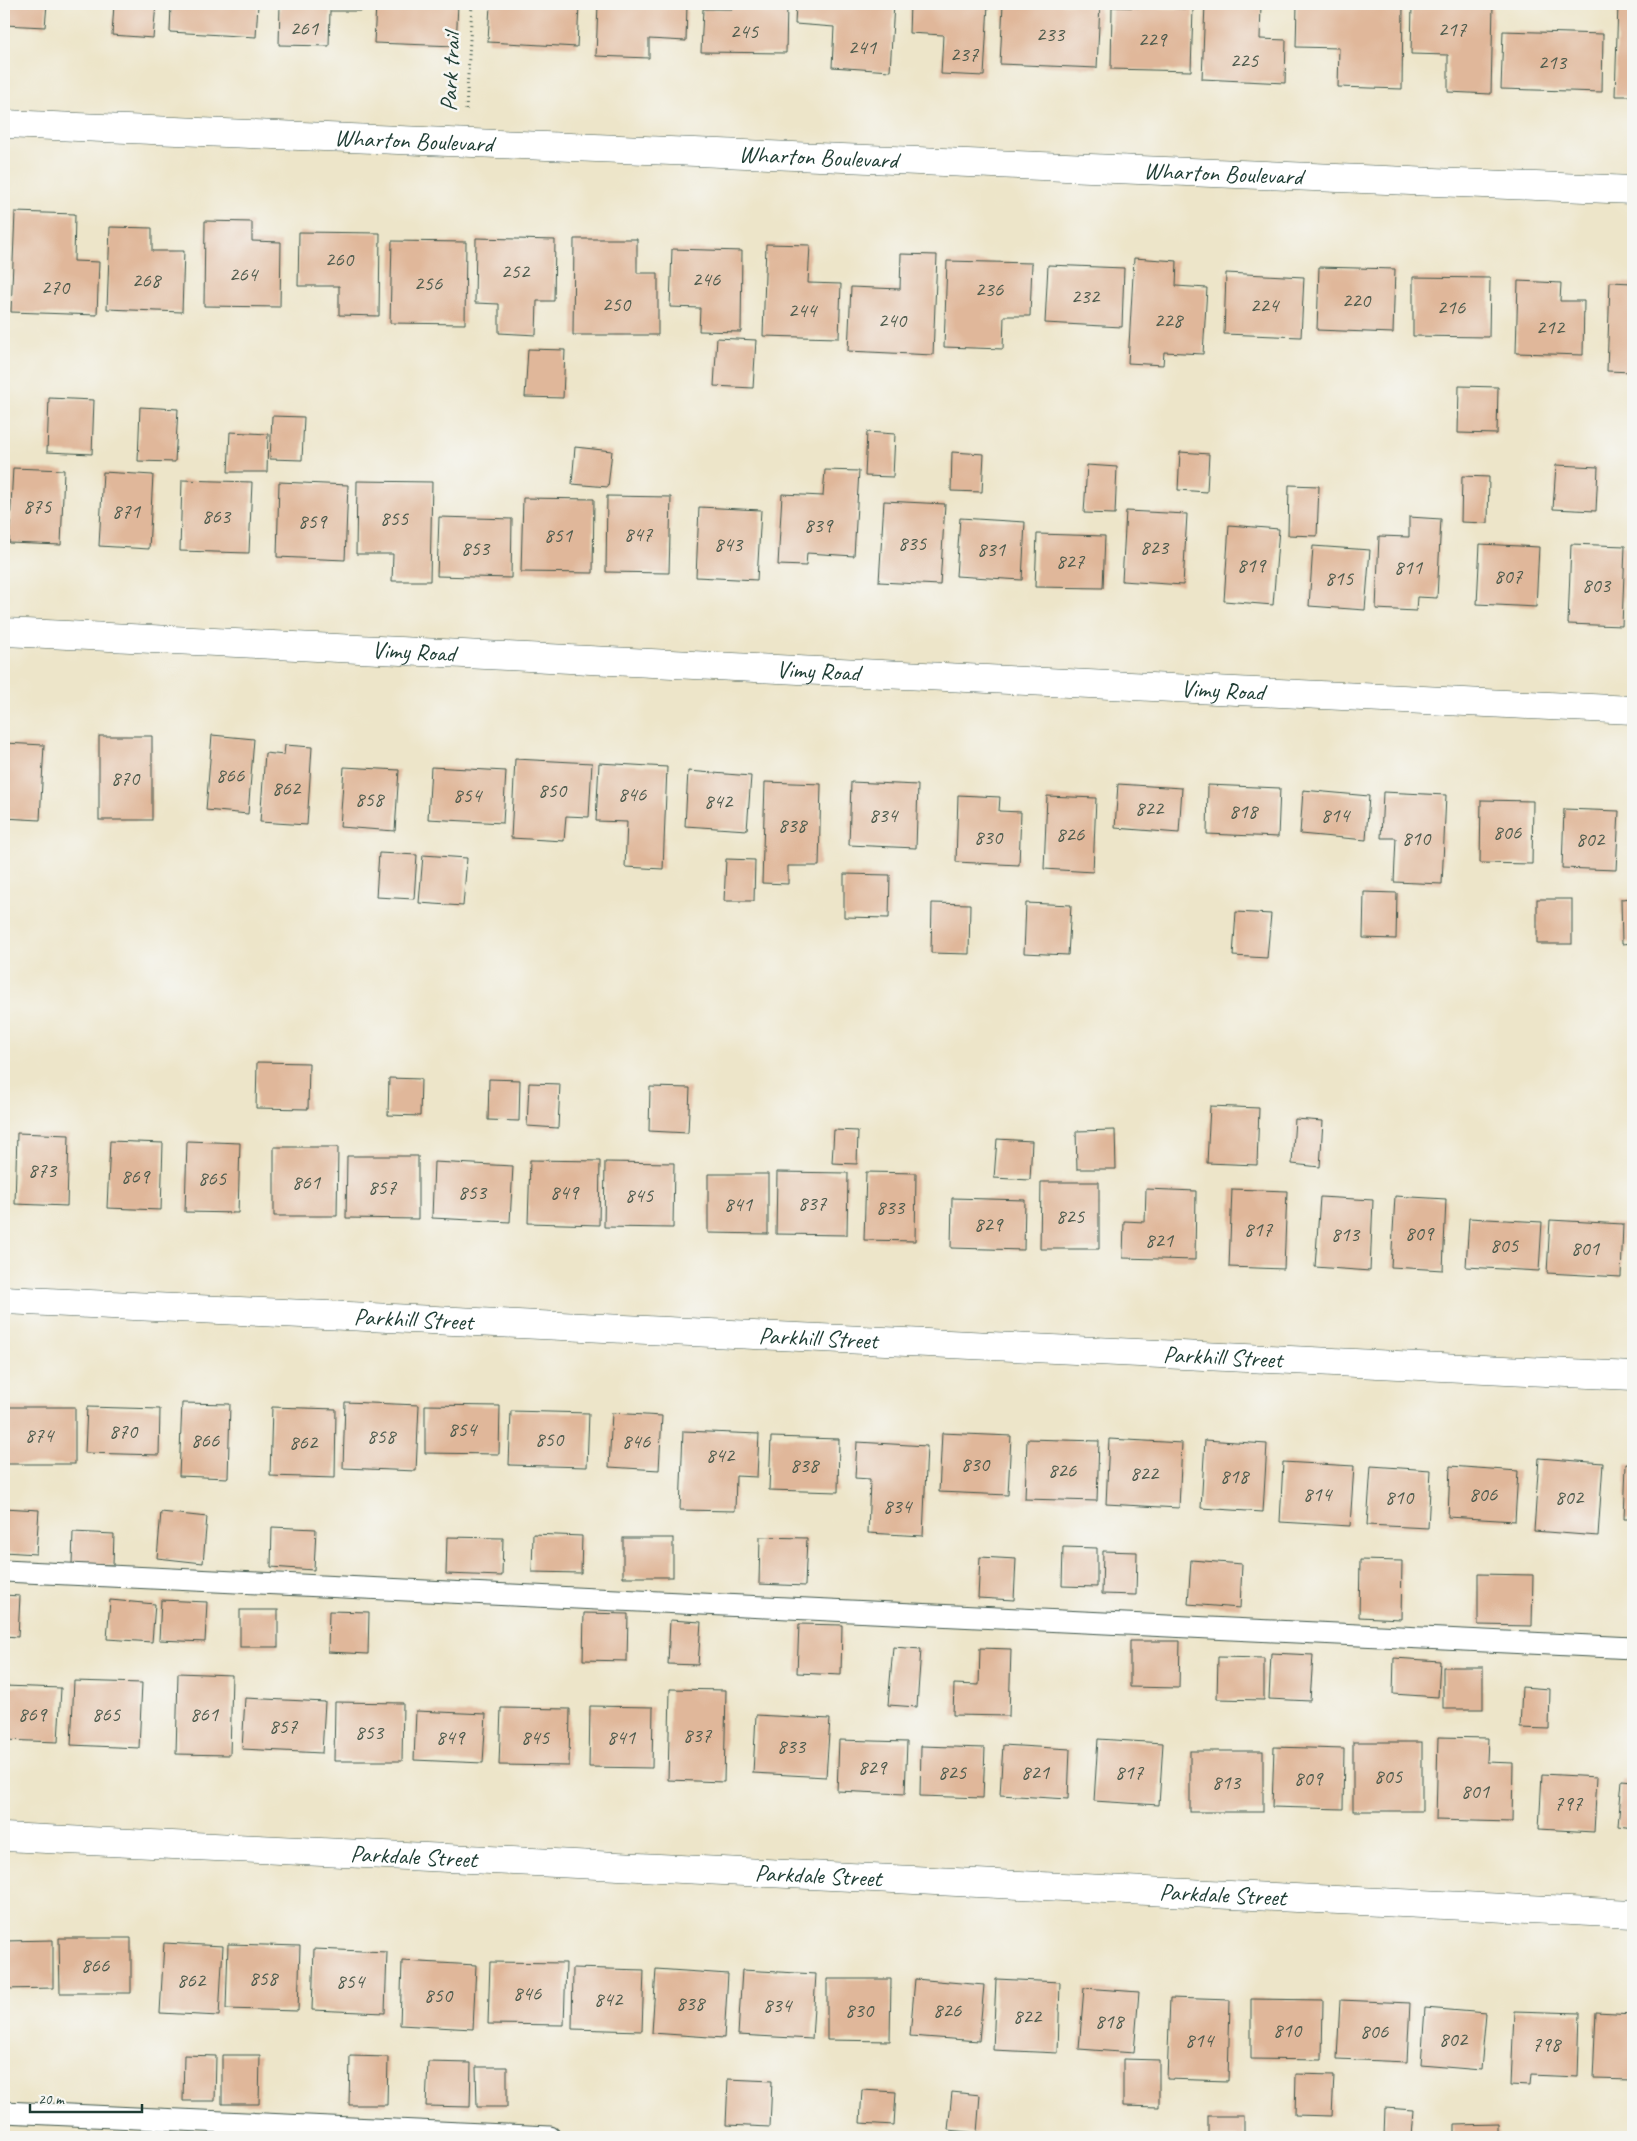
<svg xmlns="http://www.w3.org/2000/svg" width="1637" height="2141" viewBox="0 0 1637 2141" font-family="Caveat,sans-serif">
<rect width="100%" height="100%" fill="#f6f6f2"/>
<filter id="ink" filterUnits="userSpaceOnUse"><feTurbulence type="fractalNoise" baseFrequency=".02" numOctaves="2"/><feDisplacementMap in="SourceGraphic" scale="10" xChannelSelector="R" yChannelSelector="G"/><feConvolveMatrix kernelMatrix="1 2 1 2 8 2 1 2 1" color-interpolation-filters="sRGB"/></filter>
<filter id="wash" filterUnits="userSpaceOnUse"><feTurbulence type="fractalNoise" baseFrequency=".0096" numOctaves="4" result="noise"/><feDisplacementMap in="SourceGraphic" scale="20" xChannelSelector="R" yChannelSelector="G"/><feGaussianBlur stdDeviation="1.12" result="paint"/><feColorMatrix in="noise" values="0 0 0 0 0 0 0 0 0 0 0 0 0 0 0 0 0 1.4 0 .05"/><feComposite in="paint" operator="in"/></filter>
<g filter="url(#wash)">
<rect width="100%" height="100%" fill="#ede5c9"/>
<g id="blocks">
<g fill="#e0b79a">
<polygon points="4,4 47,4 45,27 4,25"/>
<polygon points="114,4 156,4 153,38 112,35"/>
<polygon points="171,4 258,4 256,37 170,32"/>
<polygon points="280,4 362,4 362,11 330,11 329,46 279,45"/>
<polygon points="376,4 458,4 456,46 374,43"/>
<polygon points="490,4 579,4 577,47 488,42"/>
<polygon points="598,4 687,4 686,41 649,39 649,58 596,56"/>
<polygon points="732,4 787,4 786,53 701,52 703,9 732,9"/>
<polygon points="796,4 894,4 890,71 832,67 834,27 795,24"/>
<polygon points="910,4 988,4 984,76 941,74 943,35 909,33"/>
<polygon points="1003,4 1100,4 1097,68 1000,64"/>
<polygon points="1205,4 1261,4 1260,39 1286,40 1285,83 1202,79"/>
<polygon points="1297,4 1403,4 1402,89 1338,87 1339,48 1296,47"/>
<polygon points="1412,4 1493,4 1491,94 1448,92 1448,55 1411,54"/>
<polygon points="1618,4 1633,4 1633,96 1615,96"/>
<polygon points="1112,7 1193,9 1191,71 1111,69"/>
<polygon points="1503,31 1603,34 1602,92 1501,89"/>
<polygon points="15,212 75,214 74,261 99,262 97,315 11,312"/>
<polygon points="205,221 252,222 252,241 281,242 280,307 204,306"/>
<polygon points="110,227 152,228 152,251 184,251 182,312 107,309"/>
<polygon points="299,232 380,233 379,316 339,315 339,286 298,286"/>
<polygon points="476,238 555,240 554,301 537,301 536,335 499,333 499,304 475,303"/>
<polygon points="574,239 637,239 637,273 658,273 658,335 573,335"/>
<polygon points="392,241 466,242 465,324 390,323"/>
<polygon points="766,244 810,245 808,283 841,284 839,338 763,336"/>
<polygon points="672,249 742,251 741,332 699,331 700,308 670,307"/>
<polygon points="901,254 937,255 933,355 848,351 851,287 900,289"/>
<polygon points="1134,258 1177,261 1176,286 1207,288 1203,354 1164,352 1163,365 1128,363"/>
<polygon points="947,261 1032,263 1030,316 1004,316 1003,349 944,347"/>
<polygon points="1048,265 1124,268 1122,327 1045,323"/>
<polygon points="1319,267 1395,269 1393,333 1317,330"/>
<polygon points="1226,273 1304,277 1301,337 1224,334"/>
<polygon points="1413,277 1490,278 1489,337 1413,336"/>
<polygon points="1518,281 1561,283 1560,301 1584,301 1583,355 1516,353"/>
<polygon points="1610,282 1633,283 1633,372 1607,371"/>
<polygon points="717,338 756,340 753,388 714,386"/>
<polygon points="528,349 565,350 563,398 525,397"/>
<polygon points="1459,386 1498,387 1497,434 1458,433"/>
<polygon points="49,398 94,400 92,454 47,452"/>
<polygon points="140,407 178,409 175,462 138,461"/>
<polygon points="272,416 304,417 302,460 270,459"/>
<polygon points="230,432 268,434 267,472 228,472"/>
<polygon points="867,432 895,434 893,477 865,476"/>
<polygon points="575,447 612,451 608,487 572,484"/>
<polygon points="952,452 984,454 982,492 951,491"/>
<polygon points="1180,452 1209,454 1207,492 1178,490"/>
<polygon points="1087,465 1117,467 1115,514 1084,513"/>
<polygon points="1556,465 1598,467 1596,511 1553,509"/>
<polygon points="13,468 64,470 61,545 9,543"/>
<polygon points="825,470 859,471 854,556 807,553 806,566 778,565 782,494 823,496"/>
<polygon points="103,472 153,475 149,549 99,546"/>
<polygon points="1462,476 1489,477 1488,523 1461,522"/>
<polygon points="182,480 252,482 249,553 180,551"/>
<polygon points="357,481 432,482 430,581 392,581 393,554 356,554"/>
<polygon points="279,482 348,485 345,560 277,557"/>
<polygon points="1289,485 1319,486 1317,536 1288,535"/>
<polygon points="607,496 671,497 669,573 606,572"/>
<polygon points="523,498 594,499 593,573 521,572"/>
<polygon points="884,501 945,504 940,585 879,582"/>
<polygon points="699,507 761,510 757,580 696,577"/>
<polygon points="1126,511 1187,514 1183,585 1122,581"/>
<polygon points="439,517 512,519 511,578 437,576"/>
<polygon points="1409,517 1441,519 1437,598 1417,597 1416,611 1376,609 1379,536 1409,537"/>
<polygon points="960,518 1025,522 1022,580 956,576"/>
<polygon points="1632,519 1633,519 1633,622 1629,622"/>
<polygon points="1229,525 1279,529 1273,605 1224,601"/>
<polygon points="1037,534 1105,536 1103,588 1035,587"/>
<polygon points="1480,544 1539,547 1536,607 1477,604"/>
<polygon points="1571,544 1625,546 1622,626 1568,624"/>
<polygon points="1313,546 1370,550 1365,610 1309,606"/>
<polygon points="212,735 254,739 248,814 206,810"/>
<rect x="99" y="736" width="53" height="84"/>
<polygon points="4,743 44,745 40,820 4,818"/>
<polygon points="285,745 312,747 307,825 260,822 265,753 284,755"/>
<polygon points="515,759 592,763 589,817 566,816 564,841 511,838"/>
<polygon points="599,763 667,767 663,869 625,867 627,822 596,821"/>
<polygon points="344,767 399,770 395,831 340,827"/>
<polygon points="431,767 506,771 503,823 428,819"/>
<polygon points="688,771 751,776 747,830 685,826"/>
<polygon points="765,782 821,784 819,866 788,866 788,884 762,883"/>
<polygon points="851,782 918,785 916,848 849,845"/>
<polygon points="1118,784 1182,788 1179,833 1115,828"/>
<polygon points="1208,785 1280,788 1278,837 1207,834"/>
<polygon points="1303,790 1369,796 1366,840 1300,834"/>
<polygon points="1383,792 1446,795 1442,884 1394,882 1396,838 1381,838"/>
<polygon points="958,795 1000,797 999,811 1021,812 1019,865 956,862"/>
<polygon points="1047,796 1096,798 1093,872 1044,869"/>
<polygon points="1481,800 1533,801 1532,864 1480,863"/>
<polygon points="1564,809 1619,811 1616,870 1562,868"/>
<polygon points="379,853 417,855 414,899 376,897"/>
<polygon points="423,855 467,858 463,906 419,903"/>
<polygon points="726,859 755,860 754,901 724,901"/>
<polygon points="844,874 890,875 889,918 844,917"/>
<polygon points="1364,892 1397,893 1396,939 1363,938"/>
<polygon points="1633,898 1633,943 1622,944 1621,899"/>
<rect x="1537" y="899" width="35" height="45"/>
<polygon points="932,903 970,904 969,954 931,953"/>
<polygon points="1026,903 1071,905 1068,955 1024,953"/>
<polygon points="1236,912 1271,914 1267,958 1233,956"/>
<polygon points="257,1062 309,1063 308,1109 256,1108"/>
<polygon points="389,1078 421,1079 420,1116 388,1115"/>
<polygon points="489,1079 520,1080 519,1121 488,1120"/>
<polygon points="529,1083 560,1084 558,1128 527,1126"/>
<polygon points="650,1087 690,1088 688,1133 649,1131"/>
<polygon points="1210,1106 1259,1108 1257,1165 1207,1163"/>
<polygon points="1295,1119 1323,1121 1320,1167 1292,1164"/>
<polygon points="834,1130 858,1131 857,1164 832,1163"/>
<polygon points="1115,1130 1116,1169 1077,1169 1076,1131"/>
<polygon points="17,1133 69,1135 67,1206 15,1204"/>
<polygon points="997,1139 1032,1141 1030,1180 994,1178"/>
<polygon points="110,1141 163,1143 161,1210 107,1208"/>
<polygon points="187,1141 240,1143 238,1213 185,1212"/>
<polygon points="274,1147 338,1147 337,1216 274,1216"/>
<polygon points="347,1156 418,1156 418,1219 346,1218"/>
<polygon points="530,1160 600,1161 599,1225 528,1223"/>
<polygon points="434,1162 513,1166 510,1222 432,1218"/>
<polygon points="605,1162 674,1163 673,1228 604,1227"/>
<polygon points="777,1172 848,1173 847,1235 776,1234"/>
<polygon points="866,1172 916,1173 915,1241 864,1240"/>
<polygon points="708,1174 768,1174 768,1234 708,1233"/>
<polygon points="1041,1182 1099,1182 1099,1249 1040,1249"/>
<polygon points="1146,1189 1196,1191 1195,1260 1123,1258 1124,1221 1145,1222"/>
<polygon points="1232,1189 1287,1191 1284,1269 1229,1267"/>
<polygon points="1395,1196 1446,1199 1443,1270 1391,1267"/>
<polygon points="1320,1197 1373,1200 1370,1271 1315,1267"/>
<polygon points="952,1198 1025,1200 1024,1250 951,1248"/>
<polygon points="1469,1218 1542,1222 1539,1271 1466,1267"/>
<polygon points="1550,1220 1623,1224 1621,1277 1547,1273"/>
<polygon points="345,1402 419,1405 416,1471 343,1468"/>
<polygon points="182,1403 230,1404 228,1478 179,1476"/>
<polygon points="425,1405 500,1406 499,1454 425,1453"/>
<rect x="4" y="1407" width="71" height="57"/>
<polygon points="87,1407 160,1409 159,1455 85,1453"/>
<polygon points="272,1407 336,1409 335,1478 270,1476"/>
<polygon points="511,1411 589,1413 587,1467 509,1465"/>
<polygon points="612,1413 662,1416 659,1470 609,1467"/>
<polygon points="683,1431 759,1434 757,1477 736,1476 735,1511 680,1510"/>
<polygon points="942,1433 1011,1436 1008,1495 939,1492"/>
<polygon points="771,1437 839,1439 838,1492 769,1490"/>
<polygon points="1027,1439 1099,1441 1097,1501 1025,1499"/>
<polygon points="1109,1439 1182,1443 1179,1508 1106,1504"/>
<polygon points="1205,1440 1267,1444 1263,1512 1201,1508"/>
<polygon points="857,1442 927,1446 923,1536 868,1533 870,1479 855,1478"/>
<polygon points="1539,1458 1603,1463 1598,1536 1534,1531"/>
<polygon points="1283,1462 1354,1466 1350,1526 1280,1522"/>
<polygon points="1626,1464 1633,1465 1633,1519 1624,1519"/>
<polygon points="1371,1466 1431,1470 1428,1528 1367,1525"/>
<polygon points="1450,1466 1518,1471 1515,1521 1448,1517"/>
<polygon points="4,1508 39,1510 36,1554 4,1552"/>
<polygon points="161,1512 207,1517 203,1563 157,1558"/>
<polygon points="272,1527 316,1529 314,1570 271,1567"/>
<polygon points="73,1532 114,1534 113,1565 72,1564"/>
<polygon points="533,1534 582,1536 581,1573 532,1572"/>
<polygon points="447,1537 503,1538 502,1576 446,1574"/>
<polygon points="760,1537 807,1538 805,1586 759,1584"/>
<rect x="623" y="1538" width="50" height="39"/>
<polygon points="1063,1547 1097,1548 1097,1587 1062,1586"/>
<polygon points="1103,1551 1137,1552 1136,1595 1102,1594"/>
<polygon points="980,1557 1016,1559 1014,1600 978,1598"/>
<polygon points="1191,1560 1242,1564 1240,1608 1188,1604"/>
<polygon points="1360,1560 1402,1561 1401,1619 1359,1617"/>
<polygon points="1478,1574 1533,1575 1532,1626 1478,1625"/>
<polygon points="4,1595 20,1596 18,1637 4,1636"/>
<polygon points="110,1600 155,1604 152,1642 107,1639"/>
<polygon points="161,1600 207,1602 205,1642 159,1640"/>
<rect x="240" y="1610" width="38" height="37"/>
<polygon points="329,1611 369,1612 368,1654 328,1652"/>
<polygon points="584,1613 628,1614 627,1661 583,1660"/>
<polygon points="670,1620 701,1622 698,1665 668,1664"/>
<polygon points="799,1624 842,1625 841,1675 797,1673"/>
<polygon points="1130,1641 1180,1641 1179,1688 1130,1687"/>
<polygon points="893,1647 921,1649 917,1707 888,1705"/>
<polygon points="980,1648 1011,1649 1009,1716 953,1715 954,1684 979,1685"/>
<polygon points="1271,1653 1313,1655 1310,1701 1269,1699"/>
<polygon points="1218,1657 1264,1658 1264,1700 1217,1699"/>
<polygon points="1394,1658 1440,1661 1438,1697 1393,1694"/>
<rect x="1443" y="1667" width="40" height="42"/>
<polygon points="178,1673 232,1675 230,1755 176,1754"/>
<polygon points="74,1681 142,1683 139,1748 71,1745"/>
<polygon points="4,1686 61,1688 58,1742 4,1740"/>
<polygon points="1522,1687 1550,1689 1549,1729 1520,1728"/>
<polygon points="670,1689 726,1690 724,1782 668,1780"/>
<polygon points="245,1698 325,1702 322,1753 242,1749"/>
<polygon points="335,1702 403,1703 402,1761 334,1761"/>
<polygon points="590,1706 653,1707 652,1768 589,1767"/>
<polygon points="501,1708 570,1709 569,1766 499,1765"/>
<polygon points="416,1711 486,1714 483,1763 414,1760"/>
<polygon points="756,1715 830,1719 826,1777 753,1773"/>
<polygon points="1438,1737 1488,1738 1487,1762 1513,1763 1512,1822 1436,1820"/>
<polygon points="1098,1739 1163,1743 1159,1805 1094,1801"/>
<polygon points="839,1740 907,1742 905,1794 837,1791"/>
<rect x="1353" y="1742" width="69" height="69"/>
<polygon points="1003,1745 1070,1749 1068,1799 1000,1795"/>
<polygon points="921,1746 985,1748 983,1798 920,1796"/>
<polygon points="1274,1747 1344,1749 1343,1809 1272,1807"/>
<rect x="1190" y="1751" width="73" height="61"/>
<polygon points="1542,1774 1597,1777 1594,1832 1539,1829"/>
<polygon points="1622,1780 1633,1781 1633,1828 1618,1826"/>
<polygon points="59,1938 131,1938 131,1993 60,1993"/>
<polygon points="53,1940 53,1988 4,1989 4,1941"/>
<polygon points="164,1943 223,1946 219,2016 160,2013"/>
<polygon points="228,1944 300,1946 298,2011 226,2009"/>
<polygon points="314,1949 387,1952 385,2013 312,2010"/>
<polygon points="402,1961 476,1965 473,2029 400,2025"/>
<polygon points="490,1962 566,1963 564,2025 488,2024"/>
<polygon points="573,1968 644,1970 642,2031 572,2029"/>
<polygon points="656,1969 728,1974 724,2038 652,2033"/>
<polygon points="742,1970 816,1974 812,2039 738,2035"/>
<polygon points="827,1979 891,1979 890,2041 827,2040"/>
<polygon points="915,1979 984,1985 979,2041 910,2036"/>
<polygon points="996,1979 1060,1982 1058,2053 993,2050"/>
<polygon points="1084,1988 1139,1992 1134,2053 1079,2049"/>
<polygon points="1170,1998 1230,2000 1228,2081 1167,2079"/>
<polygon points="1251,1999 1323,2000 1322,2060 1251,2059"/>
<polygon points="1340,2000 1410,2003 1407,2062 1337,2059"/>
<polygon points="1425,2008 1486,2013 1481,2070 1421,2065"/>
<polygon points="1514,2011 1580,2013 1578,2077 1531,2075 1530,2086 1511,2085"/>
<polygon points="1596,2012 1633,2014 1633,2080 1593,2079"/>
<polygon points="184,2055 216,2056 215,2101 183,2101"/>
<polygon points="222,2055 260,2055 259,2104 222,2104"/>
<polygon points="350,2056 388,2057 387,2105 349,2105"/>
<polygon points="1123,2059 1159,2060 1159,2107 1123,2106"/>
<polygon points="428,2062 471,2063 470,2107 426,2106"/>
<polygon points="476,2067 507,2067 507,2107 477,2107"/>
<polygon points="1296,2074 1334,2075 1332,2116 1295,2115"/>
<polygon points="728,2079 772,2081 770,2127 726,2125"/>
<polygon points="862,2090 896,2092 894,2125 860,2123"/>
<polygon points="952,2092 980,2095 977,2133 948,2130"/>
<polygon points="1385,2108 1414,2110 1412,2137 1384,2137"/>
<rect x="1208" y="2116" width="36" height="21"/>
<polygon points="1499,2124 1499,2137 1454,2137 1454,2125"/>
</g>
</g>
</g>
<g filter="url(#ink)">
<use href="#blocks" fill-opacity="0" stroke="#3e564a" stroke-width="1"/>
<g fill="none" stroke-linecap="round" stroke-linejoin="round">
<g stroke="#3e564a" stroke-width="23">
<g id="service">
<polyline points="4,1571 1633,1648"/>
<polyline points="4,2112 550,2137"/>
</g>
</g>
<g stroke="#3e564a" stroke-width="29">
<g id="minor">
<path id="s1" d="M 4,124 L 1633,190"/>
<path id="s2" d="M 4,632 L 1633,710"/>
<path id="s3" d="M 4,1300 L 1633,1376"/>
<path id="s4" d="M 4,1837 L 1633,1914"/>
</g>
</g>
<polyline stroke="#3e564a" stroke-width="3" stroke-dasharray="1 4" stroke-linecap="butt" points="466,110 472,4"/>
<use href="#service" stroke="#fff" stroke-width="21"/>
<use href="#minor" stroke="#fff" stroke-width="28"/>
</g>
</g>
<g text-anchor="middle" dominant-baseline="central" stroke-width="5" stroke-linejoin="round" paint-order="stroke">
<g font-size="21" fill="#4f5c4e">
<text x="304" y="28">261</text>
<text x="1452" y="29">217</text>
<text x="744" y="31">245</text>
<text x="1050" y="34">233</text>
<text x="1152" y="39">229</text>
<text x="862" y="47">241</text>
<text x="964" y="54">237</text>
<text x="1244" y="60">225</text>
<text x="1552" y="62">213</text>
<text x="339" y="259">260</text>
<text x="515" y="271">252</text>
<text x="243" y="274">264</text>
<text x="706" y="279">246</text>
<text x="146" y="280">268</text>
<text x="428" y="283">256</text>
<text x="55" y="287">270</text>
<text x="989" y="289">236</text>
<text x="1085" y="296">232</text>
<text x="1356" y="300">220</text>
<text x="616" y="304">250</text>
<text x="1264" y="305">224</text>
<text x="1451" y="307">216</text>
<text x="802" y="310">244</text>
<text x="892" y="320">240</text>
<text x="1168" y="320">228</text>
<text x="1550" y="327">212</text>
<text x="37" y="506">875</text>
<text x="126" y="511">871</text>
<text x="216" y="516">863</text>
<text x="394" y="518">855</text>
<text x="312" y="521">859</text>
<text x="818" y="525">839</text>
<text x="638" y="534">847</text>
<text x="558" y="535">851</text>
<text x="912" y="543">835</text>
<text x="728" y="544">843</text>
<text x="1154" y="547">823</text>
<text x="475" y="548">853</text>
<text x="991" y="549">831</text>
<text x="1070" y="561">827</text>
<text x="1251" y="565">819</text>
<text x="1408" y="567">811</text>
<text x="1508" y="576">807</text>
<text x="1339" y="578">815</text>
<text x="1596" y="585">803</text>
<text x="230" y="775">866</text>
<text x="125" y="778">870</text>
<text x="286" y="788">862</text>
<text x="552" y="790">850</text>
<text x="632" y="794">846</text>
<text x="467" y="795">854</text>
<text x="369" y="799">858</text>
<text x="718" y="801">842</text>
<text x="1149" y="808">822</text>
<text x="1243" y="811">818</text>
<text x="883" y="815">834</text>
<text x="1335" y="815">814</text>
<text x="792" y="825">838</text>
<text x="1507" y="832">806</text>
<text x="1070" y="834">826</text>
<text x="988" y="837">830</text>
<text x="1416" y="838">810</text>
<text x="1590" y="839">802</text>
<text x="42" y="1170">873</text>
<text x="135" y="1176">869</text>
<text x="212" y="1178">865</text>
<text x="306" y="1182">861</text>
<text x="382" y="1187">857</text>
<text x="472" y="1192">853</text>
<text x="564" y="1192">849</text>
<text x="639" y="1195">845</text>
<text x="812" y="1203">837</text>
<text x="738" y="1204">841</text>
<text x="890" y="1207">833</text>
<text x="1070" y="1216">825</text>
<text x="988" y="1224">829</text>
<text x="1258" y="1229">817</text>
<text x="1419" y="1233">809</text>
<text x="1345" y="1234">813</text>
<text x="1159" y="1240">821</text>
<text x="1504" y="1245">805</text>
<text x="1585" y="1248">801</text>
<text x="462" y="1429">854</text>
<text x="123" y="1431">870</text>
<text x="39" y="1435">874</text>
<text x="381" y="1436">858</text>
<text x="549" y="1439">850</text>
<text x="205" y="1440">866</text>
<text x="636" y="1441">846</text>
<text x="303" y="1442">862</text>
<text x="720" y="1455">842</text>
<text x="975" y="1464">830</text>
<text x="804" y="1465">838</text>
<text x="1062" y="1470">826</text>
<text x="1144" y="1473">822</text>
<text x="1234" y="1476">818</text>
<text x="1317" y="1494">814</text>
<text x="1483" y="1494">806</text>
<text x="1399" y="1497">810</text>
<text x="1569" y="1497">802</text>
<text x="897" y="1506">834</text>
<text x="32" y="1714">869</text>
<text x="106" y="1714">865</text>
<text x="204" y="1714">861</text>
<text x="283" y="1726">857</text>
<text x="369" y="1732">853</text>
<text x="697" y="1735">837</text>
<text x="450" y="1737">849</text>
<text x="535" y="1737">845</text>
<text x="621" y="1737">841</text>
<text x="791" y="1746">833</text>
<text x="872" y="1767">829</text>
<text x="952" y="1772">825</text>
<text x="1035" y="1772">821</text>
<text x="1129" y="1772">817</text>
<text x="1388" y="1776">805</text>
<text x="1308" y="1778">809</text>
<text x="1226" y="1782">813</text>
<text x="1475" y="1791">801</text>
<text x="1568" y="1803">797</text>
<text x="95" y="1965">866</text>
<text x="263" y="1978">858</text>
<text x="191" y="1980">862</text>
<text x="350" y="1981">854</text>
<text x="527" y="1993">846</text>
<text x="438" y="1995">850</text>
<text x="608" y="1999">842</text>
<text x="690" y="2003">838</text>
<text x="777" y="2005">834</text>
<text x="859" y="2010">830</text>
<text x="947" y="2010">826</text>
<text x="1027" y="2016">822</text>
<text x="1109" y="2021">818</text>
<text x="1287" y="2030">810</text>
<text x="1374" y="2031">806</text>
<text x="1453" y="2039">802</text>
<text x="1199" y="2040">814</text>
<text x="1546" y="2044">798</text>
</g>
<g font-size="24" fill="#1f3d34" stroke="#f6f6f2">
<text transform="translate(450 72) rotate(-87)">Park trail</text>
<text stroke="none"><textPath href="#s1" startOffset="410">Wharton Boulevard</textPath></text>
<text stroke="none"><textPath href="#s1" startOffset="815">Wharton Boulevard</textPath></text>
<text stroke="none"><textPath href="#s1" startOffset="1220">Wharton Boulevard</textPath></text>
<text stroke="none"><textPath href="#s2" startOffset="410">Vimy Road</textPath></text>
<text stroke="none"><textPath href="#s2" startOffset="815">Vimy Road</textPath></text>
<text stroke="none"><textPath href="#s2" startOffset="1220">Vimy Road</textPath></text>
<text stroke="none"><textPath href="#s3" startOffset="410">Parkhill Street</textPath></text>
<text stroke="none"><textPath href="#s3" startOffset="815">Parkhill Street</textPath></text>
<text stroke="none"><textPath href="#s3" startOffset="1220">Parkhill Street</textPath></text>
<text stroke="none"><textPath href="#s4" startOffset="410">Parkdale Street</textPath></text>
<text stroke="none"><textPath href="#s4" startOffset="815">Parkdale Street</textPath></text>
<text stroke="none"><textPath href="#s4" startOffset="1220">Parkdale Street</textPath></text>
</g>
</g>
<rect width="1637" height="2141" fill="none" stroke="#f6f6f2" stroke-width="20"/>
<path d="M30 2104v8h112v-8" fill="none" stroke="#1f3d34" stroke-width="2.5"/>
<text x="38" y="2104" font-size="15" fill="#1f3d34" stroke="#f6f6f2" stroke-width="4" paint-order="stroke">20 m</text>
</svg>
